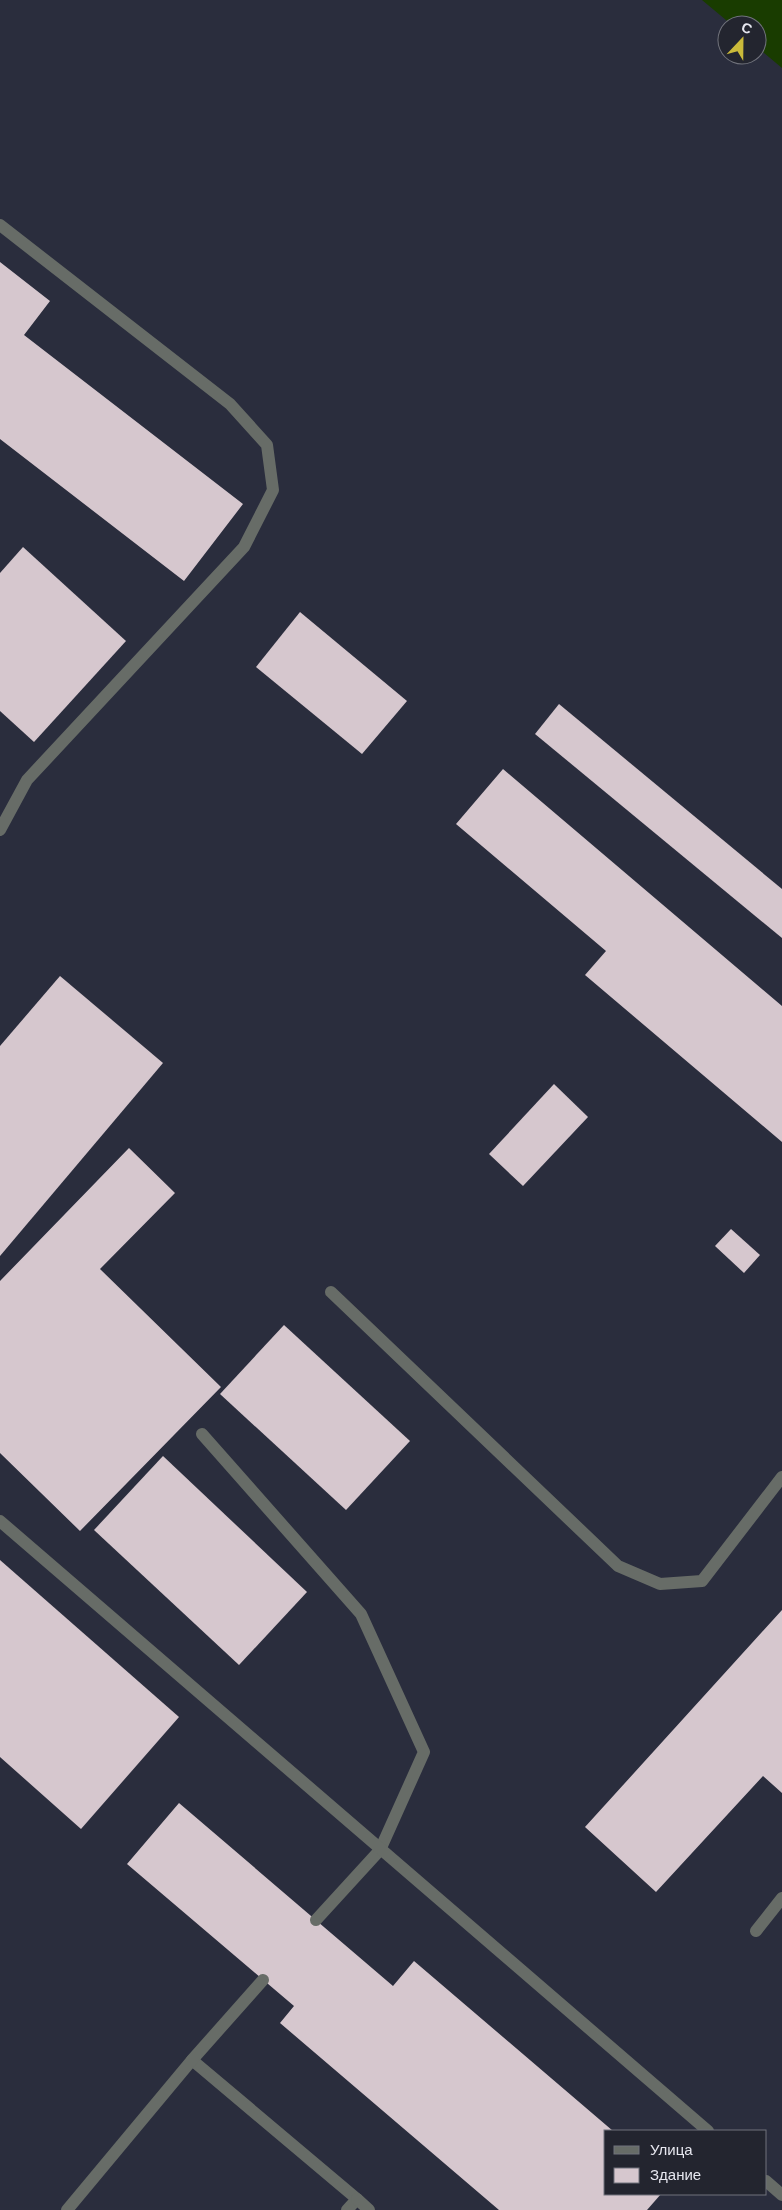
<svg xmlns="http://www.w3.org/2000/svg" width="782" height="2210" viewBox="0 0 782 2210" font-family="Arial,sans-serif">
<rect width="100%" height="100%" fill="#23252f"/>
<path fill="#2a2d3d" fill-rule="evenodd" d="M 0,0 L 782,0 L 782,2210 L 0,2210 ZM 727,25 L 757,25 L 757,55 L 727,55 ZM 606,2131 L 766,2131 L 766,2194 L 606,2194 Z"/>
<polygon fill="#193c00" points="702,0 782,0 782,68 757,47 757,25 732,25"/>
<g fill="#d6c7ce">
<polygon points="0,262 50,301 24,335 243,504 184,581 0,439"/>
<polygon points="23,547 126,641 34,742 0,711 0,573"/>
<polygon points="300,612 407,701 362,754 256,667"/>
<polygon points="559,704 782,889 782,938 535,734"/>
<polygon points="503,769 782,1006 782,1142 585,975 606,951 456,824"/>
<polygon points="60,976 163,1063 0,1256 0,1046"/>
<polygon points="554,1084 588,1117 523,1186 489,1154"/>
<polygon points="129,1148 175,1193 100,1269 221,1387 80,1531 0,1453 0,1281"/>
<polygon points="731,1229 760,1255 744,1273 715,1246"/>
<polygon points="284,1325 410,1441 346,1510 220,1394"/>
<polygon points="163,1456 307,1592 239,1665 94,1530"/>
<polygon points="0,1560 179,1717 81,1829 0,1757"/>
<polygon points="782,1610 782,1793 763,1776 656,1892 585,1827"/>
<polygon points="179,1803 393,1986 414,1961 613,2131 606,2131 606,2194 661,2194 647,2210 499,2210 280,2023 294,2006 127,1864"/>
</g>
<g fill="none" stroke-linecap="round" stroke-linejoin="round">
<g stroke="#676c67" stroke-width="12">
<polyline points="0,225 230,404 267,445 273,490 244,547 27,780 0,830"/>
<polyline points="331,1292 618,1566 660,1584 702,1581 782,1477"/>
<polyline points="202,1434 361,1614 424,1752 380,1850 316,1920"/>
<polyline points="756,1931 782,1898"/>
<polyline points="192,2060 357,2199 347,2210"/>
<polyline points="357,2199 369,2210"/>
<polyline points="67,2210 192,2060 263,1980"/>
</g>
<g stroke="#676c67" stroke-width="12">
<polyline points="0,1521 708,2131"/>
<polyline points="766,2181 782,2195"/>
</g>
</g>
<rect x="604" y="2130" width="162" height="65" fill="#23252f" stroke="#71737c"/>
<rect x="614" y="2146" width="25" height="8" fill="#676c67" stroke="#71737c"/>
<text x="650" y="2155" font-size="15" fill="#e6e7ef">Улица</text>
<rect x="614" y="2168" width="25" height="15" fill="#d6c7ce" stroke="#71737c"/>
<text x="650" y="2180" font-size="15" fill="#e6e7ef">Здание</text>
<g transform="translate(742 40) rotate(22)"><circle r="24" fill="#23252f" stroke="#71737c"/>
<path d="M0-4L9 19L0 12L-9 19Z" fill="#caba3a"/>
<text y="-8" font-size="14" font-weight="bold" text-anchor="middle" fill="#e6e7ef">С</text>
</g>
</svg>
